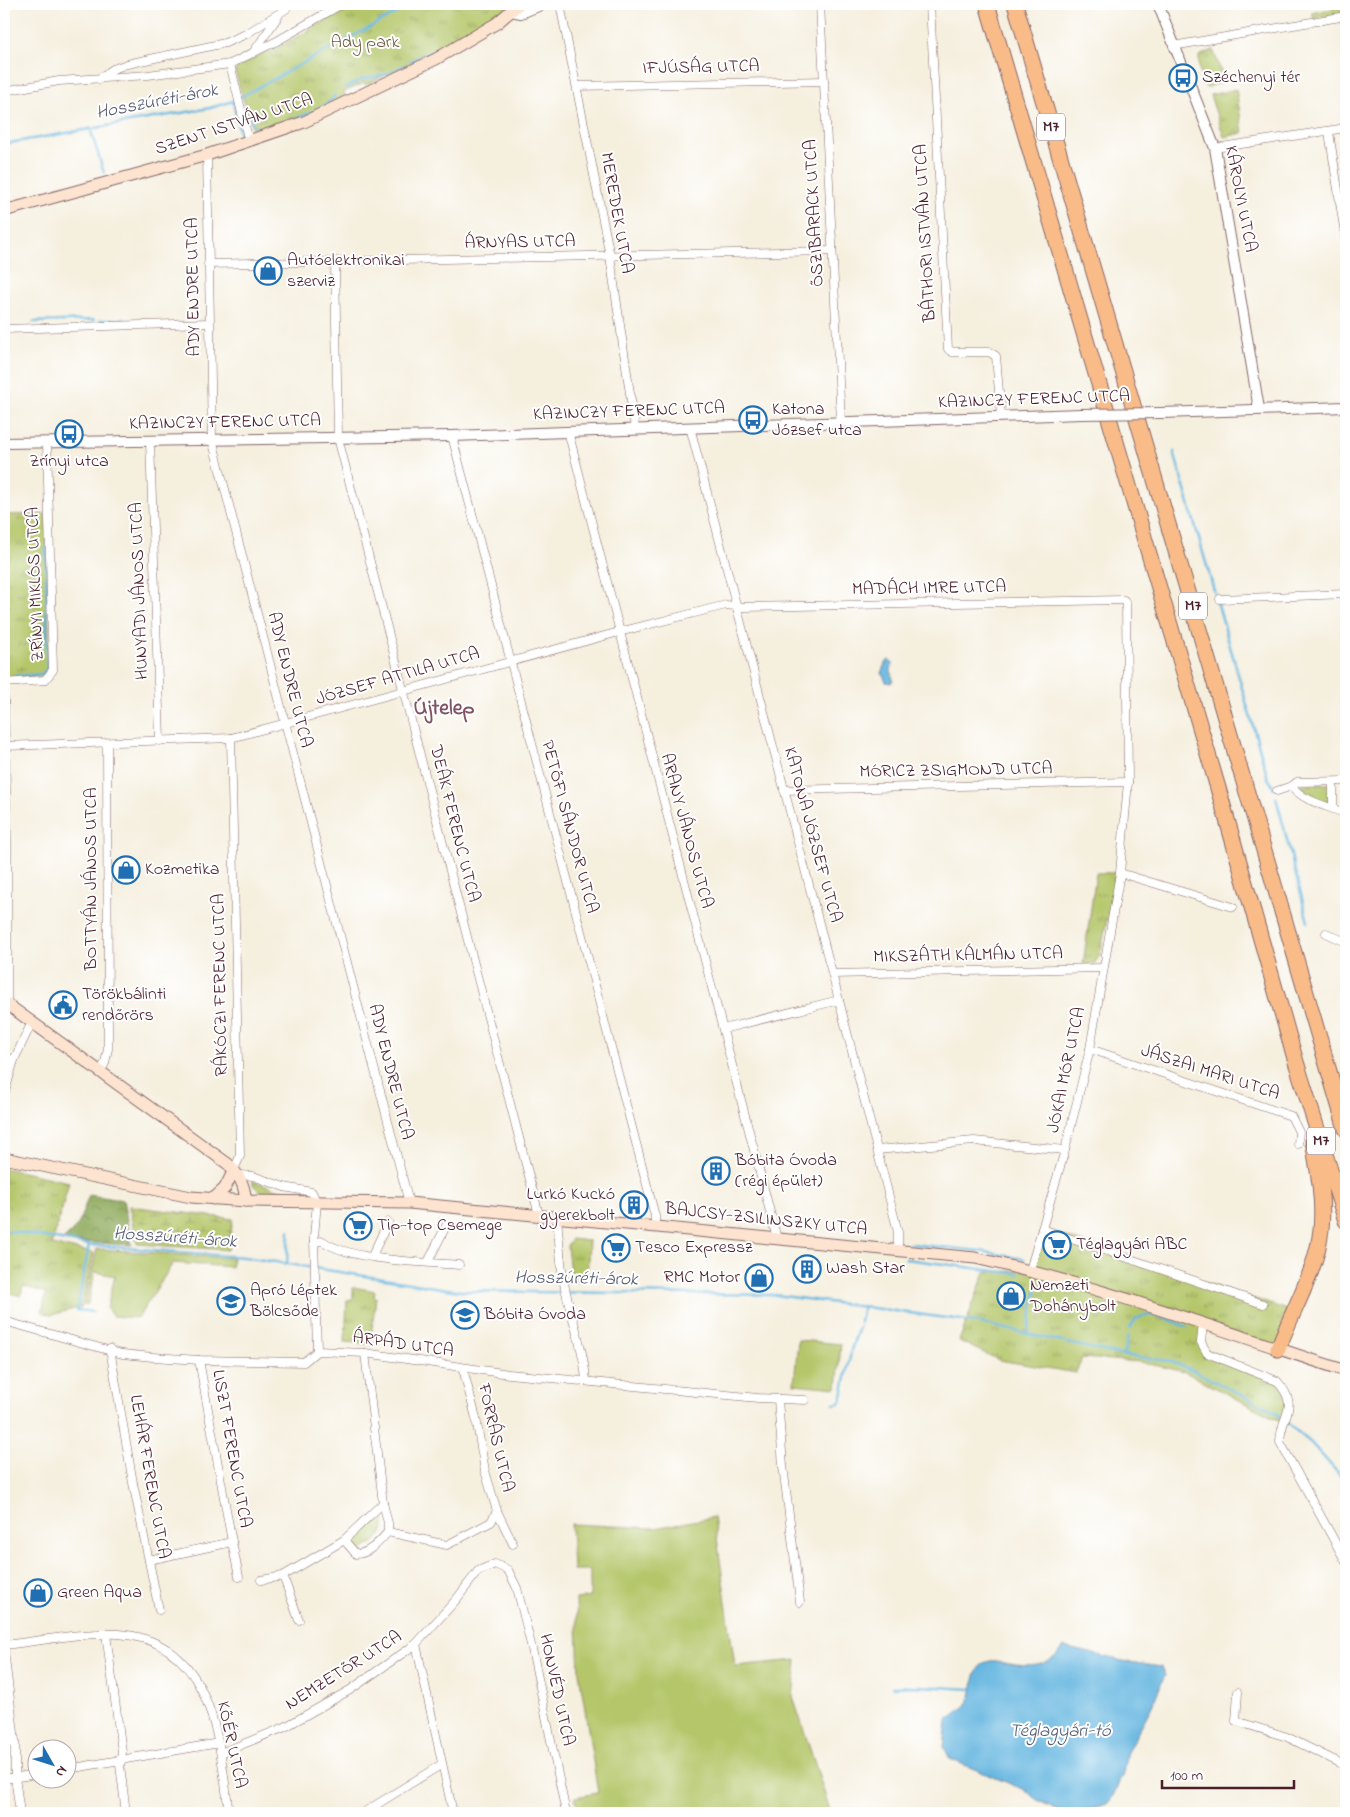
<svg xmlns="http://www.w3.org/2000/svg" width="1350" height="1817" viewBox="0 0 1350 1817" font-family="'Indie Flower',sans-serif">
<defs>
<pattern id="forest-crowns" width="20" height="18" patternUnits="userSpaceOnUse" patternTransform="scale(1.25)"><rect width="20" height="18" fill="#8fab5d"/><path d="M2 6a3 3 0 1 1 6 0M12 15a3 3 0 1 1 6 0" fill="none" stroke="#778b4d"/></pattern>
<pattern id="wetland-marsh" width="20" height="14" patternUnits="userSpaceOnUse" patternTransform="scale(1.25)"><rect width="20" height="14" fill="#b4c669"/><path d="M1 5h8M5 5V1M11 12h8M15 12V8" fill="none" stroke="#94a057"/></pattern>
<pattern id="park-tufts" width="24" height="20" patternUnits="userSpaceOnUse" patternTransform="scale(1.25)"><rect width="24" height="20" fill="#b4c669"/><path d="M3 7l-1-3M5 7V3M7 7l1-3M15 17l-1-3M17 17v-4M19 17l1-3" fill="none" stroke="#94a057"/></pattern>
</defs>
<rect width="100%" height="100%" fill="#fff"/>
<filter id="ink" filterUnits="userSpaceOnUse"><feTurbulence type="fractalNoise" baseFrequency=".02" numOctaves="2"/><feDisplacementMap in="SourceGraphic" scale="10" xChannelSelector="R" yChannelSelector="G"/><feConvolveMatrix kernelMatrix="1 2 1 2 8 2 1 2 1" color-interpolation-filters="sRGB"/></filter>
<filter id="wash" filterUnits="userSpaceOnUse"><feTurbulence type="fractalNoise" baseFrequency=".0096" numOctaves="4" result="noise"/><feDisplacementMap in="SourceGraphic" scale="20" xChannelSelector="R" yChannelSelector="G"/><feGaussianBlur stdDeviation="1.12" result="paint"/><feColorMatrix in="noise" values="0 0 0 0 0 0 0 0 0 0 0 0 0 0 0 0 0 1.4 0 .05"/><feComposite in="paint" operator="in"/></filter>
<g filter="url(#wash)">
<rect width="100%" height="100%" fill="#f5efde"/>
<g fill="#b4c669" stroke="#7f724a">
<polygon points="1346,6 1346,12 1314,19 1312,13"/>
<polygon points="253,1181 286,1192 285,1194 261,1193 253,1185"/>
<polygon points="97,1249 233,1258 231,1267 173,1263 138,1318 112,1316 107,1308 115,1276 95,1272 88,1304 84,1305"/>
<polygon points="798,1340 841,1344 837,1388 794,1384"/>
<path d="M 380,1511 L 383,1512 C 388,1536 379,1538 361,1551 L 354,1549 L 350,1543 L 354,1536 Z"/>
<polygon points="714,1517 735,1666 797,1660 793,1697 831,1813 579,1813 575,1797 598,1793 579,1672 576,1599 590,1597 590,1570 573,1570 571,1524 655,1528"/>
</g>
<polygon fill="url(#forest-crowns)" stroke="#6c6544" points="89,1195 123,1200 132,1245 62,1241 78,1225"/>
<polygon fill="url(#wetland-marsh)" stroke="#7f724a" points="129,1206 233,1219 228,1250 137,1244"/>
<g fill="url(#park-tufts)" stroke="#7f724a">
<polygon points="355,4 512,4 487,24 464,38 365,85 364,83 344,92 345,95 329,106 260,134 253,132 235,71 237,68 268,50 270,52"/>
<polygon points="1213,50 1225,81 1206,88 1199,69 1199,56"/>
<polygon points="1236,89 1243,133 1224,137 1210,95"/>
<polygon points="46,514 50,669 47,674 41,677 4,678 4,515"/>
<path d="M 1328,784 L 1331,786 L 1329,802 C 1318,803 1308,796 1300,789 L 1302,785 Z"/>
<polygon points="1096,873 1116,873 1100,955 1094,964 1083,964"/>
<polygon points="4,1168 69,1182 52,1245 94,1253 82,1307 51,1315 42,1312 46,1293 23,1286 21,1296 4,1291"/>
<polygon points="1042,1229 1291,1311 1278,1349 1203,1324 1202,1348 1277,1381 1289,1396 1284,1423 1185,1372 1141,1362 1082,1358 1076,1373 999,1360 959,1341 985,1272 1030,1270"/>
<polygon points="571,1239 589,1241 587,1280 571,1281 567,1246"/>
<polygon points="353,1287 375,1291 374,1296 376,1297 370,1344 345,1342 347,1300 353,1299"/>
</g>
<g fill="#65b6e0" stroke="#586a86">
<path d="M 889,660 L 893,664 C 889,672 892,672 893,680 L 891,683 L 886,682 L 882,673 L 885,663 Z"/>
<path d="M 1064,1647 L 1123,1661 L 1161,1667 L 1165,1675 L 1152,1706 L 1126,1754 L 1123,1774 L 1112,1798 L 1107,1804 L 1076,1813 L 1065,1813 L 1041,1802 L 1025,1790 L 950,1759 L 944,1747 L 947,1720 C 955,1714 966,1708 970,1699 C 976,1684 970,1667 990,1661 C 995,1660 1001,1662 1005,1663 C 1029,1668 1049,1668 1064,1647 Z"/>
</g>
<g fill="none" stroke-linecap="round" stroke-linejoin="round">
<g stroke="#65b6e0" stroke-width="2.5">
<polyline points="410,61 444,46"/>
<polyline points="363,79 388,74 404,65"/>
<polyline points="345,88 361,80"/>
<polyline points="233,102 241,140"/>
<polyline points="250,116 254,126"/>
<path d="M 271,127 C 287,121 328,110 335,95"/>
<polyline points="90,128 104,173"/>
<polyline points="257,128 266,129"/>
<polyline points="4,144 210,108 233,101 413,4"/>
<polyline points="120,319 124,319"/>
<polyline points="100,320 117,320"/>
<polyline points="33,322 94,320"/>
<polyline points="1174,452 1268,778 1274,788"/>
<polyline points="14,676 42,674 47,669 46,548"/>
<polyline points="1276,797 1308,922"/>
<polyline points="4,1230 89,1245 244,1257 460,1291 776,1295 976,1322 1121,1355 1169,1361 1195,1371 1277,1413 1283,1419"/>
<polyline points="865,1240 889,1242"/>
<polyline points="910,1244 980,1251 1024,1259"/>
<polyline points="89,1245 77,1310 93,1312"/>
<polyline points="906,1259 1019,1274"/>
<polyline points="287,1263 289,1231"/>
<polyline points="860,1322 863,1306"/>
<path d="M 1130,1328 C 1141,1304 1168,1320 1187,1327"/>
<polyline points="1028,1333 1037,1286"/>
<polyline points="1123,1355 1128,1336"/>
<polyline points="834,1404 839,1403 841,1401 852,1347 859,1327"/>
<polyline points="1286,1422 1311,1443 1346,1482"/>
<polyline points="892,1687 920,1686 971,1689"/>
</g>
</g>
</g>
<g filter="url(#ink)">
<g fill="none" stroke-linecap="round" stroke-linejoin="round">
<g stroke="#86686a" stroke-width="9">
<g id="minor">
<polyline points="560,4 610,256 635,428"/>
<polyline points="820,4 841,421"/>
<polyline points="930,4 948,349 952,352 989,352 996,356 1001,416"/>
<polyline points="1173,46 1346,16"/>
<polyline points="253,53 279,15"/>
<polyline points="230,64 249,142"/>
<polyline points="99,79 113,69 127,64 225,43 246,34 286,9"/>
<polyline points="578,86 824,81"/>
<polyline points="4,91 59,81 148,75 230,64 277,41 342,4"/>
<polyline points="1329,132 1346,241"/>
<polyline points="1215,148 1346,128"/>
<polyline points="207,155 212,439 409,1203"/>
<polyline points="335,261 338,438 539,1215"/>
<polyline points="208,264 832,251"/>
<polyline points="4,329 209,323"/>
<path d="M 690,427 C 758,695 831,963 898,1232 L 898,1251"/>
<polyline points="568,431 777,1239"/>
<polyline points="452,436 655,1216 655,1227"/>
<polyline points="150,440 160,741"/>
<polyline points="1220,599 1346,594"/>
<polyline points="4,683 45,680 53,670 47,442"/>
<polyline points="4,697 7,840 7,1004"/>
<polyline points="231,738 240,1156 234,1170"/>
<polyline points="4,746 231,738 619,632 726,605 743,607 1124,600 1126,604 1128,782 1120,873 1090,1049 1065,1150 1030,1270"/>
<path d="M 1292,786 C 1303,802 1329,806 1346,814"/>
<polyline points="784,790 1128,782"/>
<polyline points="1277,791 1292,786 1297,782 1346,781"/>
<polyline points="1333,808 1333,782"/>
<polyline points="1120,873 1233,907"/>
<polyline points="1326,933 1346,942"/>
<polyline points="833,974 1103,968"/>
<polyline points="723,1029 839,1000"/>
<polyline points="1090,1049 1291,1116 1299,1132 1298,1144"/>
<polyline points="4,1057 14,1060"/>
<polyline points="100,1072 105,1063 108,1049 107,744"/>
<polyline points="4,1095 14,1060 32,1022"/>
<polyline points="877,1150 974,1141 1065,1150"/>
<polyline points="239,1175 253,1176 284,1187 312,1192 316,1201"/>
<polyline points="317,1202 314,1237 317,1351"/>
<path d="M 557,1217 C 559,1239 560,1261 564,1283 C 570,1316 584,1347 586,1381"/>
<polyline points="1042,1229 1263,1304"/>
<path d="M 314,1242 L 323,1241 C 350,1261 424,1262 459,1265"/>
<polyline points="372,1256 388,1222"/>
<polyline points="428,1262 446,1226"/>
<polyline points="4,1321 122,1354 153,1357 199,1360 304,1362 317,1351 365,1353 509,1374 758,1398 805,1400"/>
<path d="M 1203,1324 L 1201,1342 L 1207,1353 L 1277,1381 C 1301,1408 1281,1413 1280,1442 L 1346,1562"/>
<polyline points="110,1349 133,1483 159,1610"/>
<polyline points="463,1369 476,1418 485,1471 497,1511 513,1544"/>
<polyline points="778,1399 783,1466 800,1602"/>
<polyline points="388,1532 447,1545 491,1522 497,1511"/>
<path d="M 344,1540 L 356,1554 C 369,1554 380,1541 388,1532 L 388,1523 L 383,1503"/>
<polyline points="232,1542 239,1577"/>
<polyline points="149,1560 232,1542 199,1360"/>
<polyline points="283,1576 299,1620"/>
<polyline points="261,1580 283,1576 344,1540 383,1503 365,1353"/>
<polyline points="106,1634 122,1752 120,1765 126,1813"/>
<polyline points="416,1644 453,1813"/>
<path d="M 4,1645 C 41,1641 81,1632 118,1634 C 213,1640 219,1740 229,1813"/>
<polyline points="4,1650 15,1741 15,1777 20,1813"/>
<polyline points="1238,1692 1236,1721 1287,1737 1346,1766"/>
<polyline points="4,1743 15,1741"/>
<polyline points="221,1753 285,1727 350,1690 416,1644 456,1600 478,1571 495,1564 508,1570 517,1588 532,1649 566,1813"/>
<polyline points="68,1769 219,1743"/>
<polyline points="4,1779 38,1774"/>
<polyline points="363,1813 442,1764"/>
</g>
</g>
<g stroke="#86686a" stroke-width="12">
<g id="tertiary">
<polyline points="1158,4 1215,148 1259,409"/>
<polyline points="511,11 521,13 543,4"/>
<polyline points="1161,413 1346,407"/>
<polyline points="4,443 452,436 1081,414"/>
</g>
</g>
<g stroke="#86686a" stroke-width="13">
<g id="secondary">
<polyline points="4,211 207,155 304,122 436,59 497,23 519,4"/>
<path d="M 4,1002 L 228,1164 C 240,1176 244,1184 246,1201"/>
<path d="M 4,1158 L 191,1197 L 246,1201 L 409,1203 L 975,1258 C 1101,1286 1223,1331 1346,1371"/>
<polyline points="213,1199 225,1188 234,1170"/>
</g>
</g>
<g stroke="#86686a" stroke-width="17">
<g id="motorway">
<polyline points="987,4 1218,788 1296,1062 1346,1221"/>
<polyline points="1015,4 1346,1129"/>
<path d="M 1278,1349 C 1292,1310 1317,1271 1321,1229 C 1324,1200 1318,1170 1313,1141"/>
</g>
</g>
<use href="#minor" stroke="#fff" stroke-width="8"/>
<use href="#tertiary" stroke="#fff" stroke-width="10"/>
<use href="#secondary" stroke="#fde4d0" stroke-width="11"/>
<use href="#motorway" stroke="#f9bc89" stroke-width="15"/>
<g stroke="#86686a" stroke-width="12" stroke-linecap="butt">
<polyline id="tertiary-bridge" points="1081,414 1161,413"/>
</g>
<use href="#tertiary-bridge" stroke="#fff" stroke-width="10"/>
</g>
</g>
<defs>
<g id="bus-ring" transform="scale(1.4375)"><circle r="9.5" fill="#fff" stroke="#1f6fb2" stroke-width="1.5"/><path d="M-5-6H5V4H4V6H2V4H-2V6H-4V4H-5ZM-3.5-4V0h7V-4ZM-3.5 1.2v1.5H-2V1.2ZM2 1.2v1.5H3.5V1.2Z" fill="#1f6fb2"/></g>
<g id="shop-ring" transform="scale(1.4375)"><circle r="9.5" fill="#fff" stroke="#1f6fb2" stroke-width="1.5"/><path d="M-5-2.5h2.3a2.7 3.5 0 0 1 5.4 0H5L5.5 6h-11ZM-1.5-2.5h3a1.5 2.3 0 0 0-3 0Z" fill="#1f6fb2"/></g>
<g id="civic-ring" transform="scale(1.4375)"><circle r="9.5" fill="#fff" stroke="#1f6fb2" stroke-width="1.5"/><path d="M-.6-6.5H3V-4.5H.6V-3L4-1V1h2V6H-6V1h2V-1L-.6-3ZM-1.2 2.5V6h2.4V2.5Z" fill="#1f6fb2"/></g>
<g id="building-ring" transform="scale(1.4375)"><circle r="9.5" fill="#fff" stroke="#1f6fb2" stroke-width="1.5"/><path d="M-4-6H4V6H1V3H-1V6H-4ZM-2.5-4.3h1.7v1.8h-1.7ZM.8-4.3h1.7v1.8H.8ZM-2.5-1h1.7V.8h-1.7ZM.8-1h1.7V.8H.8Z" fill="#1f6fb2"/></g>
<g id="supermarket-ring" transform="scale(1.4375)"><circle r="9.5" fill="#fff" stroke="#1f6fb2" stroke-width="1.5"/><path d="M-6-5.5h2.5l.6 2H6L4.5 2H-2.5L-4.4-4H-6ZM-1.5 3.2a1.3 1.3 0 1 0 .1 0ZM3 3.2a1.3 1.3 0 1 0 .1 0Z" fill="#1f6fb2"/></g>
<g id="school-ring" transform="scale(1.4375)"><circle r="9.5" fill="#fff" stroke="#1f6fb2" stroke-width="1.5"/><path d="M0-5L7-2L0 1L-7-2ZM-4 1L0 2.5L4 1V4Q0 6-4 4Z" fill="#1f6fb2"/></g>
</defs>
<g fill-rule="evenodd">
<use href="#bus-ring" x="1183" y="78"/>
<use href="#shop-ring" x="268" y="271"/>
<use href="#bus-ring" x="753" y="420"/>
<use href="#bus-ring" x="69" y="434"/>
<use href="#shop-ring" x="126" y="870"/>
<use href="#civic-ring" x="63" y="1005"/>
<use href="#building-ring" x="716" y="1171"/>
<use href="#building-ring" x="634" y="1205"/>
<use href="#supermarket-ring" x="358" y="1226"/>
<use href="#supermarket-ring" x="1057" y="1245"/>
<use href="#supermarket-ring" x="616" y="1248"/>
<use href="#building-ring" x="807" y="1269"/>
<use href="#shop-ring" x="759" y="1278"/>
<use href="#shop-ring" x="1011" y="1296"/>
<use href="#school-ring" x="231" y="1301"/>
<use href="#school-ring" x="465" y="1315"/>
<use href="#shop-ring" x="38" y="1593"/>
</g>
<g text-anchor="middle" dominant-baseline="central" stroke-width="4" stroke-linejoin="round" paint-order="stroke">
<g fill="#fff" stroke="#80626b" stroke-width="1">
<rect x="1037" y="113.5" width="28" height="27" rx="4"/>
<rect x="1179" y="592.5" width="28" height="27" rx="4"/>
<rect x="1307" y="1127.5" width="28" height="27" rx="4"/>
</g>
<g font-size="16" font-weight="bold" fill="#4a1f2b">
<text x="1051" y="127">M7</text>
<text x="1193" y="606">M7</text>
<text x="1321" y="1141">M7</text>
</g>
<g font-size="18" fill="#6f5941" stroke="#fff">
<text x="365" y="43">Ady park</text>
</g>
<g font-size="18" fill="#4a1f2b" stroke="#fff">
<text transform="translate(701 68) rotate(-1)">IFJÚSÁG UTCA</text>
<text transform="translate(234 125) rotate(-18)">SZENT ISTVÁN UTCA</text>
<text transform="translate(1240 199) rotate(79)">KÁROLYI UTCA</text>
<text transform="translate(616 213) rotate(80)">MEREDEK UTCA</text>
<text transform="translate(815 213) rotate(-93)">ŐSZIBARACK UTCA</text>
<text transform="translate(926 233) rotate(-93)">BÁTHORI ISTVÁN UTCA</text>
<text transform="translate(520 243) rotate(-1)">ÁRNYAS UTCA</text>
<text transform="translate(194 287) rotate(-91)">ADY ENDRE UTCA</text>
<text transform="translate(1034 400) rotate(-2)">KAZINCZY FERENC UTCA</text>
<text transform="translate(629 412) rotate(-2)">KAZINCZY FERENC UTCA</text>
<text transform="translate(225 423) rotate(-1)">KAZINCZY FERENC UTCA</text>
<text transform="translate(36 584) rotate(-92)">ZRÍNYI MIKLÓS UTCA</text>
<text transform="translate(929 589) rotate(-1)">MADÁCH IMRE UTCA</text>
<text transform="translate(140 591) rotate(-92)">HUNYADI JÁNOS UTCA</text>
<text transform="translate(398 677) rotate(-16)">JÓZSEF ATTILA UTCA</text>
<text transform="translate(289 680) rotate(76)">ADY ENDRE UTCA</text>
<text transform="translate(956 771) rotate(-1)">MÓRICZ ZSIGMOND UTCA</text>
<text transform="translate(454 824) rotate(76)">DEÁK FERENC UTCA</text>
<text transform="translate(569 827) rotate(75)">PETŐFI SÁNDOR UTCA</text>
<text transform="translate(686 831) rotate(75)">ARANY JÁNOS UTCA</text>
<text transform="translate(812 835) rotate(75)">KATONA JÓZSEF UTCA</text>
<text transform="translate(92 879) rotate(-90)">BOTTYÁN JÁNOS UTCA</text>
<text transform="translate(968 956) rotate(-1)">MIKSZÁTH KÁLMÁN UTCA</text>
<text transform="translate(221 985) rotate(-91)">RÁKÓCZI FERENC UTCA</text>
<text transform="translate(1067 1070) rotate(-78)">JÓKAI MÓR UTCA</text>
<text transform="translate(390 1072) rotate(76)">ADY ENDRE UTCA</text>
<text transform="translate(1210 1073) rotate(18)">JÁSZAI MARI UTCA</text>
<text transform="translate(766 1220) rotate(6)">BAJCSY-ZSILINSZKY UTCA</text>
<text transform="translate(403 1345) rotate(8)">ÁRPÁD UTCA</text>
<text transform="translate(495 1438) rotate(77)">FORRÁS UTCA</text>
<text transform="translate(231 1449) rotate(80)">LISZT FERENC UTCA</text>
<text transform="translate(149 1477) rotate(80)">LEHÁR FERENC UTCA</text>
<text transform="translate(344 1671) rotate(-32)">NEMZETŐR UTCA</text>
<text transform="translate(556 1690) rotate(78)">HONVÉD UTCA</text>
<text transform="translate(231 1745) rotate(78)">KŐÉR UTCA</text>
</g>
<g font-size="18" fill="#4a1f2b" stroke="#fff" text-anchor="start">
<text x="1202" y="78">Széchenyi tér</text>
<text x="287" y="261">Autóelektronikai<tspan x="287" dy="21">szerviz</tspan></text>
<text x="772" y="410">Katona<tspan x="772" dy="21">József utca</tspan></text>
<text x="69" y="462" text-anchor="middle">Zrínyi utca</text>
<text x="145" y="870">Kozmetika</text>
<text x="82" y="995">Törökbálinti<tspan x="82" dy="21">rendőrörs</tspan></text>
<text x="735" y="1161">Bóbita Óvoda<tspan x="735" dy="21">(régi épület)</tspan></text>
<text x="615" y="1195" text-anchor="end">Lurkó Kuckó<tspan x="615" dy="21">gyerekbolt</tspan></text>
<text x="377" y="1226">Tip-top Csemege</text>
<text x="1076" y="1245">Téglagyári ABC</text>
<text x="635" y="1248">Tesco Expressz</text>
<text x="826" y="1269">Wash Star</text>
<text x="740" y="1278" text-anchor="end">RMC Motor</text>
<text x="1030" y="1286">Nemzeti<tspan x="1030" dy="21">Dohánybolt</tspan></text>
<text x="250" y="1291">Apró Léptek<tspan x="250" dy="21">Bölcsőde</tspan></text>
<text x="484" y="1315">Bóbita Óvoda</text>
<text x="57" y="1593">Green Aqua</text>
</g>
<g font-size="19" font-style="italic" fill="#555b73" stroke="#fff">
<text transform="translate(157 102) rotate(-11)">Hosszúréti-árok</text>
<text transform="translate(175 1238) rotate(4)">Hosszúréti-árok</text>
<text transform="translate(576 1279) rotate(1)">Hosszúréti-árok</text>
<text x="1060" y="1731">Téglagyári-tó</text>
</g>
<g font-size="22" font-weight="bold" fill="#815262" stroke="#fff">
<text x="444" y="709">Újtelep</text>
</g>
</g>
<rect width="1350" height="1817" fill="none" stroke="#fff" stroke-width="20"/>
<g transform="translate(52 1764) rotate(129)"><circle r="24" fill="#ffffff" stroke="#b7a5aa"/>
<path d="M0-4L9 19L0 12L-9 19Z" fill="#1f6fb2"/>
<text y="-8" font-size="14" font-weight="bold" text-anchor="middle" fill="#4a1f2b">N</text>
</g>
<path d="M1162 1780v8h132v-8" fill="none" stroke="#4a1f2b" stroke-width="2.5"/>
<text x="1170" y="1780" font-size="15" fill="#4a1f2b" stroke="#ffffff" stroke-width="4" paint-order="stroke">100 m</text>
</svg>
